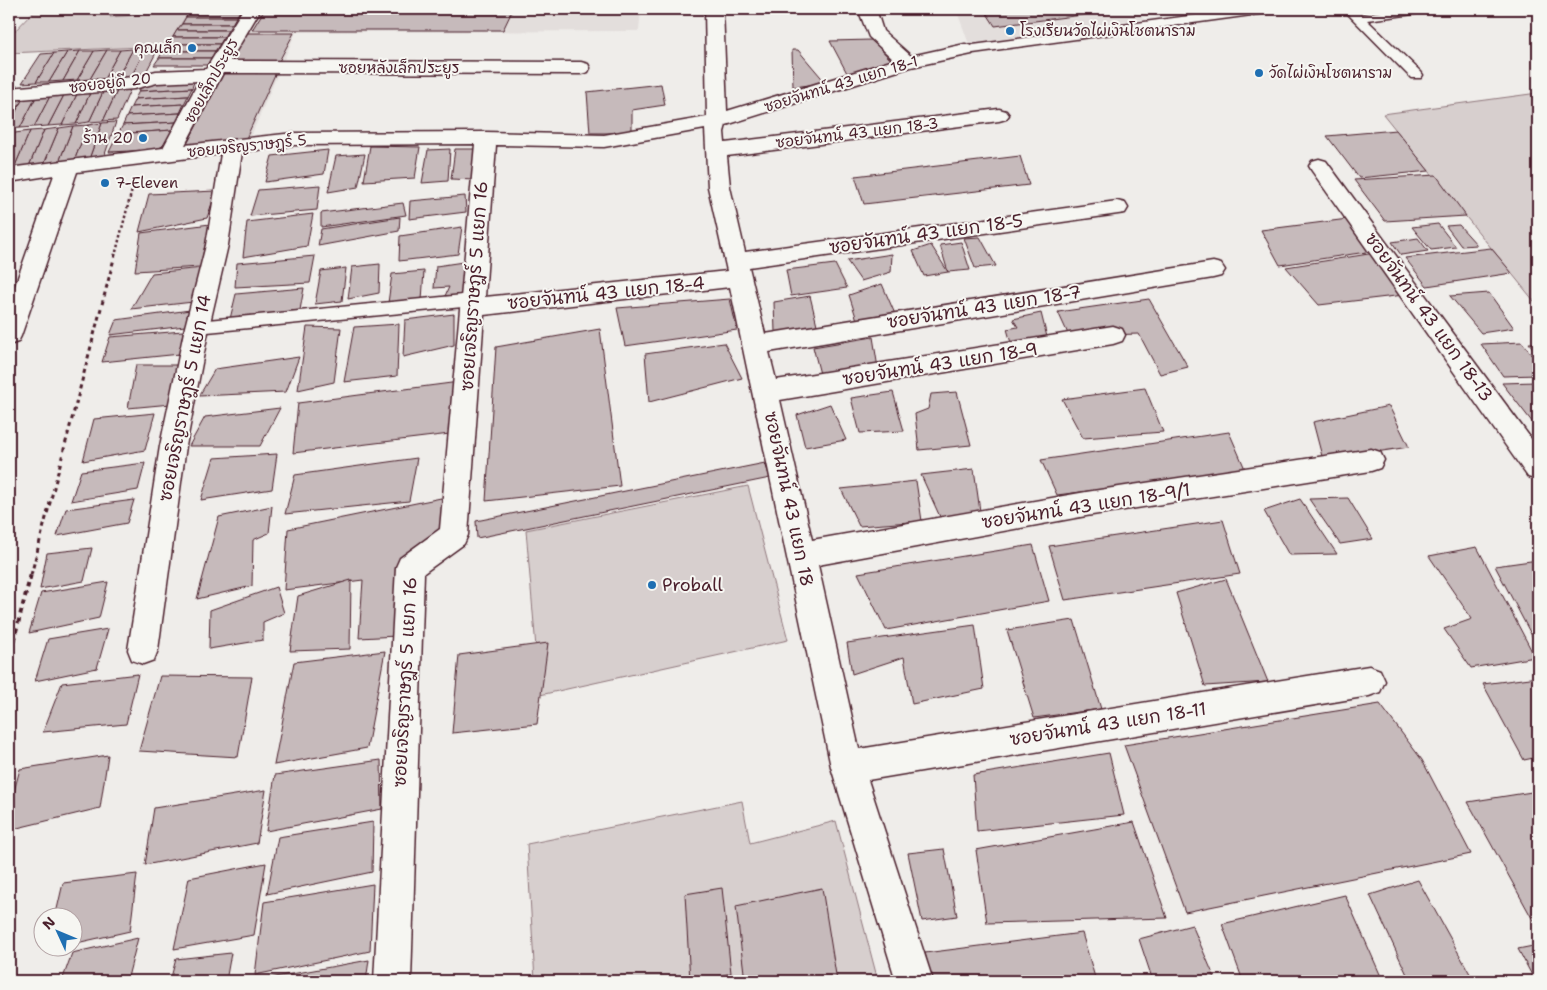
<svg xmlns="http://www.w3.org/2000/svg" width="1547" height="990" viewBox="0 0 1547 990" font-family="'Shantell Sans','Playpen Sans Thai',sans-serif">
<rect width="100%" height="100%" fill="#efedea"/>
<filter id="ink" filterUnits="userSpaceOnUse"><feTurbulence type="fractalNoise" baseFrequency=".02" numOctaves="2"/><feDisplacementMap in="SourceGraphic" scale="10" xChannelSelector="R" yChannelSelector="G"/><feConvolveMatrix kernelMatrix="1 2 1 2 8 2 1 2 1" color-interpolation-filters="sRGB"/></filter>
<g filter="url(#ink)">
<g fill="#e3dedc">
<polygon points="262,9 641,9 639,31 296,32 248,143 178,150 243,33 249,31"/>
<polygon points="956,9 1136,9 1144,19 969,44"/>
</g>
<g fill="#d7cfce" stroke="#90777c">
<polygon points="36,9 114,9 110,17 148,14 151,9 191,9 168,44 163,46 9,53 9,37"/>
<polygon points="1538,93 1538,306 1383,114"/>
<polygon points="748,486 788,640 540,695 526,530"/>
<polygon points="742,801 750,843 836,821 878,981 535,981 527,844"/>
</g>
<g fill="#c6babb" stroke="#4a1f2b">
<polygon points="191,9 241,9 240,11 190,11"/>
<polygon points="265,9 513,9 503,30 252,30"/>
<polygon points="984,9 1103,9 1106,12 995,26"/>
<polygon points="190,11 240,11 236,17 186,17"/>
<polygon points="186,17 236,17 232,24 182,24"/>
<polygon points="182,24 232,24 228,30 177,30"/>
<polygon points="177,30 228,30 224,37 173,37"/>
<polygon points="247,33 294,33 277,65 228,65"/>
<polygon points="173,37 224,37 220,44 168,44"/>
<polygon points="872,40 893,62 848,75 830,41"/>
<polygon points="168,44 220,44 215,51 163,51"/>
<polygon points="159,47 144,76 131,77 146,48"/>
<polygon points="146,48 131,77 117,78 133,49"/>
<polygon points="133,49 117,78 104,79 120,50"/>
<polygon points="107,50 90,79 77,80 94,51"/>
<polygon points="107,50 120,50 104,79 90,79"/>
<polygon points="792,50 798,50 826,83 793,87"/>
<polygon points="80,51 63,81 49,82 67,52"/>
<polygon points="80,51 94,51 77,80 63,81"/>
<polygon points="163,51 215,51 211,58 159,58"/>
<polygon points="67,52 49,82 36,82 54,53"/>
<polygon points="54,53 36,82 22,83 41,54"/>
<polygon points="159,58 211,58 207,65 154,65"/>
<polygon points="277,70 244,143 187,144 225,71"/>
<polygon points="195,79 192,88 139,91 144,82"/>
<polygon points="661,84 665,105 632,110 632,133 590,133 587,92"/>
<polygon points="192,88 188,96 135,99 139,91"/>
<polygon points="130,90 117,120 103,121 117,91"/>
<polygon points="117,91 103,121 89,122 103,92"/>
<polygon points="103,92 89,122 76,124 90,93"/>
<polygon points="90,93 76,124 62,125 77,94"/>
<polygon points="77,94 62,125 48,126 64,95"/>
<polygon points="64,95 48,126 34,127 50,96"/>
<polygon points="50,96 34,127 20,128 36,97"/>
<polygon points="188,96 184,104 131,107 135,99"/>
<polygon points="36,97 20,128 9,129 9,125 23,98"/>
<polygon points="23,98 9,125 9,101"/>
<polygon points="184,104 180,113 127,116 131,107"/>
<polygon points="180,113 177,122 123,125 127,116"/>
<polygon points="116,122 104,157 89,159 102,123"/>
<polygon points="177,122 172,130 118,134 123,125"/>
<polygon points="102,123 89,159 74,161 88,125"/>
<polygon points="88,125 74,161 59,162 73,126"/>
<polygon points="73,126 59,162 44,164 59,128"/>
<polygon points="59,128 44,164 29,166 44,130"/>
<polygon points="44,130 29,166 14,168 30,131"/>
<polygon points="172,130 167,142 161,147 152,150 109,152 118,134"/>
<polygon points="1396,130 1429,171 1359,178 1327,136"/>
<polygon points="30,131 14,168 9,168 9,147 15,133"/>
<polygon points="370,146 420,147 415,178 364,181"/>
<polygon points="450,149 448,181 422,183 428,150"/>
<polygon points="455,149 475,149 475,180 451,179"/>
<polygon points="328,150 324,174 265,182 272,156"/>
<polygon points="365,154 358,187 328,192 336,156"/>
<polygon points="1020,156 1029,185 864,204 855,176"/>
<polygon points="1436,175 1466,216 1385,221 1354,180"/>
<polygon points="320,185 317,210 250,216 258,190"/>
<polygon points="216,191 207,218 139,232 149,194"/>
<polygon points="465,196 466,212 409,219 410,201"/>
<polygon points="403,203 406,215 321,227 321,213"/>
<polygon points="313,214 307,246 243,257 247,222"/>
<polygon points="400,217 399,231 318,246 321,229"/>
<polygon points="1348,219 1373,251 1280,265 1261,230"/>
<polygon points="210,224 200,267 135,271 141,233"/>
<polygon points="1438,224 1456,247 1431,250 1412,227"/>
<polygon points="1459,225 1477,245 1461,246 1446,226"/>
<polygon points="462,227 458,254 399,261 400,236"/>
<polygon points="980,237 996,266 975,268 964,238"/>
<polygon points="1418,238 1428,251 1401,255 1392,242"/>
<polygon points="961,242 970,270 948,272 940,245"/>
<polygon points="931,245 948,272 924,276 913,251"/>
<polygon points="1491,248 1512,273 1427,286 1405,258"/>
<polygon points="1375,253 1404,295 1319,305 1286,267"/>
<polygon points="892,254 891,272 861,281 847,261"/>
<polygon points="315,256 310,283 235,287 237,263"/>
<polygon points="470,261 463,296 445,296 449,287 434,288 436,266"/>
<polygon points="380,264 379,293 348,299 352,267"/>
<polygon points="835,264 847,288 791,296 786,270"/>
<polygon points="203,268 193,302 131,309 152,273"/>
<polygon points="346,268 342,301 315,304 321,271"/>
<polygon points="424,271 422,300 388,303 392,274"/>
<polygon points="882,284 895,314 857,320 849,295"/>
<polygon points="304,288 300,310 230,319 236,294"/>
<polygon points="1489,293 1514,328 1481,333 1450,296"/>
<polygon points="810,296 818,329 775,332 774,302"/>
<polygon points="730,299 737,330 625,346 617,308"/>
<polygon points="1149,299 1188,367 1160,374 1139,334 1069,336 1058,312"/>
<polygon points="190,310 185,326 110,335 116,320"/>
<polygon points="1041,313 1048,341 1011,343 1007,329 1018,327 1013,319"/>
<polygon points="454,314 454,345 403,357 405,320"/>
<polygon points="399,324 397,376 344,382 354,327"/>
<polygon points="307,327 341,328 334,382 298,390"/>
<polygon points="600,329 620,486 486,501 496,347"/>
<polygon points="183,331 180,354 102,362 110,337"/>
<polygon points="873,337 878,368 820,374 813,347"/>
<polygon points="1522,342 1538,363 1538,375 1503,376 1481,344"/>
<polygon points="724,343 742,378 649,402 645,354"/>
<polygon points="1529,343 1538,343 1538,355"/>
<polygon points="299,357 286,392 199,396 215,369"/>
<polygon points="136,365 177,365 171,404 128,408"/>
<polygon points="459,382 458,433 293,453 298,403"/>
<polygon points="1536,382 1538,385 1538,423 1533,423 1502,383"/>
<polygon points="1145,388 1163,432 1083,438 1062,399"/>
<polygon points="893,392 904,431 860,433 851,398"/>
<polygon points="957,392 971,445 919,450 915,414 928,409 931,394"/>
<polygon points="830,404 846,440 805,447 797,415"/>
<polygon points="1389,406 1409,447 1323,460 1313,422"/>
<polygon points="280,408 260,446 189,446 205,417"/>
<polygon points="155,413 145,450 83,461 94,419"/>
<polygon points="1229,432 1246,471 1057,495 1041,460"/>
<polygon points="277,454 272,489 201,500 214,458"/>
<polygon points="417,458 409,501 285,514 295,475"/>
<polygon points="145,463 138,490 71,501 81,471"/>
<polygon points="765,463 770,478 477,538 476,521"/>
<polygon points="974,469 980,511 941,519 921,475"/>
<polygon points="916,481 922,521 859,526 841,489"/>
<polygon points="441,498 454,535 402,561 397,636 359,638 363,580 284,590 288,529"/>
<polygon points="1348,498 1373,539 1340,544 1309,499"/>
<polygon points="1300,499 1337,554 1289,555 1264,511"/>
<polygon points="134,500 127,523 57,536 66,509"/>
<polygon points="272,506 269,533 253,540 252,586 197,599 219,517"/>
<polygon points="1223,520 1240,574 1065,600 1049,546"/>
<polygon points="1033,545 1049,601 886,630 858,573"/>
<polygon points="1477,547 1535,657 1471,668 1444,629 1472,619 1429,556"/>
<polygon points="92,548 84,581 40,589 47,553"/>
<polygon points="1538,560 1538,637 1533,638 1495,566"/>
<polygon points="1226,579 1268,682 1205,686 1176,593"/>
<polygon points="351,580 350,649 290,651 298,596"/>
<polygon points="108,582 99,618 29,633 41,593"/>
<polygon points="276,587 284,613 263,622 263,640 209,649 210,610"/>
<polygon points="1074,620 1101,709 1034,718 1007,630"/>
<polygon points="975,625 984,689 912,704 904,657 852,674 847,643"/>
<polygon points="108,629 97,668 35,681 48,639"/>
<polygon points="548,643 537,724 452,733 459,655"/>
<polygon points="385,651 367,748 274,765 294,662"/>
<polygon points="138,674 126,724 43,732 62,683"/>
<polygon points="160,676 252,677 238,757 139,751"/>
<polygon points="1538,677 1538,757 1524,760 1483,684"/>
<polygon points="1380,704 1422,760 1471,854 1185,912 1124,745"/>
<polygon points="1109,753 1124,815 977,831 973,775"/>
<polygon points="108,755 100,808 9,830 9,810 20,769"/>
<polygon points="381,760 382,809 266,831 275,775"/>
<polygon points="266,790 257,843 145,865 154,808"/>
<polygon points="1538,791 1538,919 1533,920 1468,802"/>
<polygon points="373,822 372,872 267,894 278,837"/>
<polygon points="1134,822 1167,918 987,923 976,850"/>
<polygon points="944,849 957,916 922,921 908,853"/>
<polygon points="266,863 254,935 174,949 189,878"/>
<polygon points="137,874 130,931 72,944 72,918 55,918 63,883"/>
<polygon points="1418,880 1474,981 1410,981 1370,895"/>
<polygon points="373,884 370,951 255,975 264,902"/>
<polygon points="722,888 731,973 701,981 690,981 685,894"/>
<polygon points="822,888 837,981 745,981 736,906"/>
<polygon points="1345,895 1383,981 1243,981 1222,924"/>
<polygon points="1192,925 1216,981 1153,981 1139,939"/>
<polygon points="1082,933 1096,981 932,981 925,953"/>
<polygon points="138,938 127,981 62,981 72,953"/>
<polygon points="1538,945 1538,981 1535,981 1518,949"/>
<polygon points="231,953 226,981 170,981 176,959"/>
<polygon points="369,960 366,981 253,981"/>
</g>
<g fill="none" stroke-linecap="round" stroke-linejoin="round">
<g stroke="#4a1f2b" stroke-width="3">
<g id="service">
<polygon points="1241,9 1272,9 1266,13 973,53 967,49 973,45"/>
<polygon points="1343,9 1356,9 1361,14 1397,9 1427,9 1421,13 1367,20 1421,72 1423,75 1421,78 1411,78"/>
<polygon points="473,294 479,296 481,300 479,304 473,306 197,333 191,331 189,327 191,323 197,321"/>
</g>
</g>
<g stroke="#4a1f2b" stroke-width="3">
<g id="minor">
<path d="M 243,9 L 261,9 L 230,61 L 581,62 L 588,64 L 590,68 L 588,72 L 581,74 L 223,73 L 185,145 L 294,133 L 486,132 L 604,135 L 707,117 L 705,9 L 723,9 L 727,111 L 894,60 L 869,37 L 858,9 L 876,9 L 883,31 L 911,56 L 965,44 L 972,46 L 974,50 L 972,54 L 911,67 L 726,125 L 724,132 L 725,143 L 999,109 L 1006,111 L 1009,115 L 1006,119 L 999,121 L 727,156 L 730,187 L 745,252 L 1117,201 L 1125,203 L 1128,208 L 1125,213 L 749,267 L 765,334 L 1213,262 L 1221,264 L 1225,270 L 1221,276 L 1213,278 L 769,352 L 776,380 L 1113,326 L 1122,329 L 1125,335 L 1122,341 L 1113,344 L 780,400 L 812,540 L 1086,492 L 1371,449 L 1380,452 L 1384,460 L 1380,468 L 1371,471 L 1086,516 L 818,565 L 859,749 L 1369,666 L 1380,670 L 1385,681 L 1380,692 L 1369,696 L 868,780 L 933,981 L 896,981 L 831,767 L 730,287 L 484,315 L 468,535 L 464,544 L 424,573 L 411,981 L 374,981 L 396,567 L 400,558 L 440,529 L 475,144 L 294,145 L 242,152 L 228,245 L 209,327 L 186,446 L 158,650 L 154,660 L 143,664 L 132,660 L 128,650 L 160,446 L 185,327 L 206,245 L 221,154 L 77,172 L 21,336 L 18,342 L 9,345 L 9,303 L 54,175 L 9,182 L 9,168 L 163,148 L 199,81 L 157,83 L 134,89 L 9,100 L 9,88 L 133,77 L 156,71 L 206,69 ZM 705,129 L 708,187 L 727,271 L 485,297 L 496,145 L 604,147 Z"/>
<polygon points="1319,159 1326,161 1538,448 1538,480 1528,477 1312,171 1309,166 1312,161"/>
</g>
</g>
<polyline stroke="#4a1f2b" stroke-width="2.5" stroke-dasharray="2.5 2.5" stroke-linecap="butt" points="116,252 134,182"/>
<polyline stroke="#4a1f2b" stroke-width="3" stroke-dasharray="4 4" stroke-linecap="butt" points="31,575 116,251"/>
<polyline stroke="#4a1f2b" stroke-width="4" stroke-dasharray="4.5 4.5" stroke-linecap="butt" points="9,658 31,574"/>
<use href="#service" fill="#f6f6f2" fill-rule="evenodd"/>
<use href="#minor" fill="#f6f6f2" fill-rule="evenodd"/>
</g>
</g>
<g fill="#1f6fb2" stroke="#f6f6f2" stroke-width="2">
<circle cx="1010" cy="31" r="5"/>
<circle cx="192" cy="48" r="5"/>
<circle cx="1259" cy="73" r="5"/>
<circle cx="143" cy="138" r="5"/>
<circle cx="105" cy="183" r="5"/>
<circle cx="652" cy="585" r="5"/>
</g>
<g text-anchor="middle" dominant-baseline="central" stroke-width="4" stroke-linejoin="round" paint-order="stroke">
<g font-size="15" fill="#4a1f2b" stroke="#f6f6f2" text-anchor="start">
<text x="1020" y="31">โรงเรียนวัดไผ่เงินโชตนาราม</text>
<text x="182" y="48" text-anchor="end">คุณเล็ก</text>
<text x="1269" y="73">วัดไผ่เงินโชตนาราม</text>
<text x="133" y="138" text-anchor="end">ร้าน 20</text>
<text x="115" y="183">7-Eleven</text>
</g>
<g font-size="15" fill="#4a1f2b" stroke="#f6f6f2">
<text x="399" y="68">ซอยหลังเล็กประยูร</text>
<text transform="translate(211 81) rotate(-61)">ซอยเล็กประยูร</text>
<text transform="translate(110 83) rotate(-7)">ซอยอยู่ดี 20</text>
<text transform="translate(841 84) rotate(-17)">ซอยจันทน์ 43 แยก 18-1</text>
<text transform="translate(857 133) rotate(-7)">ซอยจันทน์ 43 แยก 18-3</text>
<text transform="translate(247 146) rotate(-6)">ซอยเจริญราษฎร์ 5</text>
</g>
<g font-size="18" fill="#4a1f2b" stroke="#f6f6f2">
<text transform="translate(926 234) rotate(-8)">ซอยจันทน์ 43 แยก 18-5</text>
<text transform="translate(474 286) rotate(-86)">ซอยเจริญราษฎร์ 5 แยก 16</text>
<text transform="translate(606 293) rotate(-6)">ซอยจันทน์ 43 แยก 18-4</text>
<text transform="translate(984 307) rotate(-9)">ซอยจันทน์ 43 แยก 18-7</text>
<text transform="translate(1429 317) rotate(54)">ซอยจันทน์ 43 แยก 18-13</text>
<text transform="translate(940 364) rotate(-9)">ซอยจันทน์ 43 แยก 18-9</text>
<text transform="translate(185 398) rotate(-79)">ซอยเจริญราษฎร์ 5 แยก 14</text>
<text transform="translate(789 499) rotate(78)">ซอยจันทน์ 43 แยก 18</text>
<text transform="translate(1086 506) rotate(-9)">ซอยจันทน์ 43 แยก 18-9/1</text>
<text transform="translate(405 682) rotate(-87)">ซอยเจริญราษฎร์ 5 แยก 16</text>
<text transform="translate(1108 724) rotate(-9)">ซอยจันทน์ 43 แยก 18-11</text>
</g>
<g font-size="18" fill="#4a1f2b" stroke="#f6f6f2" text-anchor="start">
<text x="662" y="585">Proball</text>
</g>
</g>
<rect width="1547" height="990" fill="none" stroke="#f6f6f2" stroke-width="30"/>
<rect x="15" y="15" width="1517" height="960" fill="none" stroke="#4a1f2b" stroke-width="2" filter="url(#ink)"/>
<g transform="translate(58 932) rotate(314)"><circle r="24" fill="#f6f6f2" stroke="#b1a0a2"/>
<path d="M0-4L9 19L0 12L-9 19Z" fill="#1f6fb2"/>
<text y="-8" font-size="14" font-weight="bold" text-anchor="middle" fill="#4a1f2b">N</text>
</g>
</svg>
